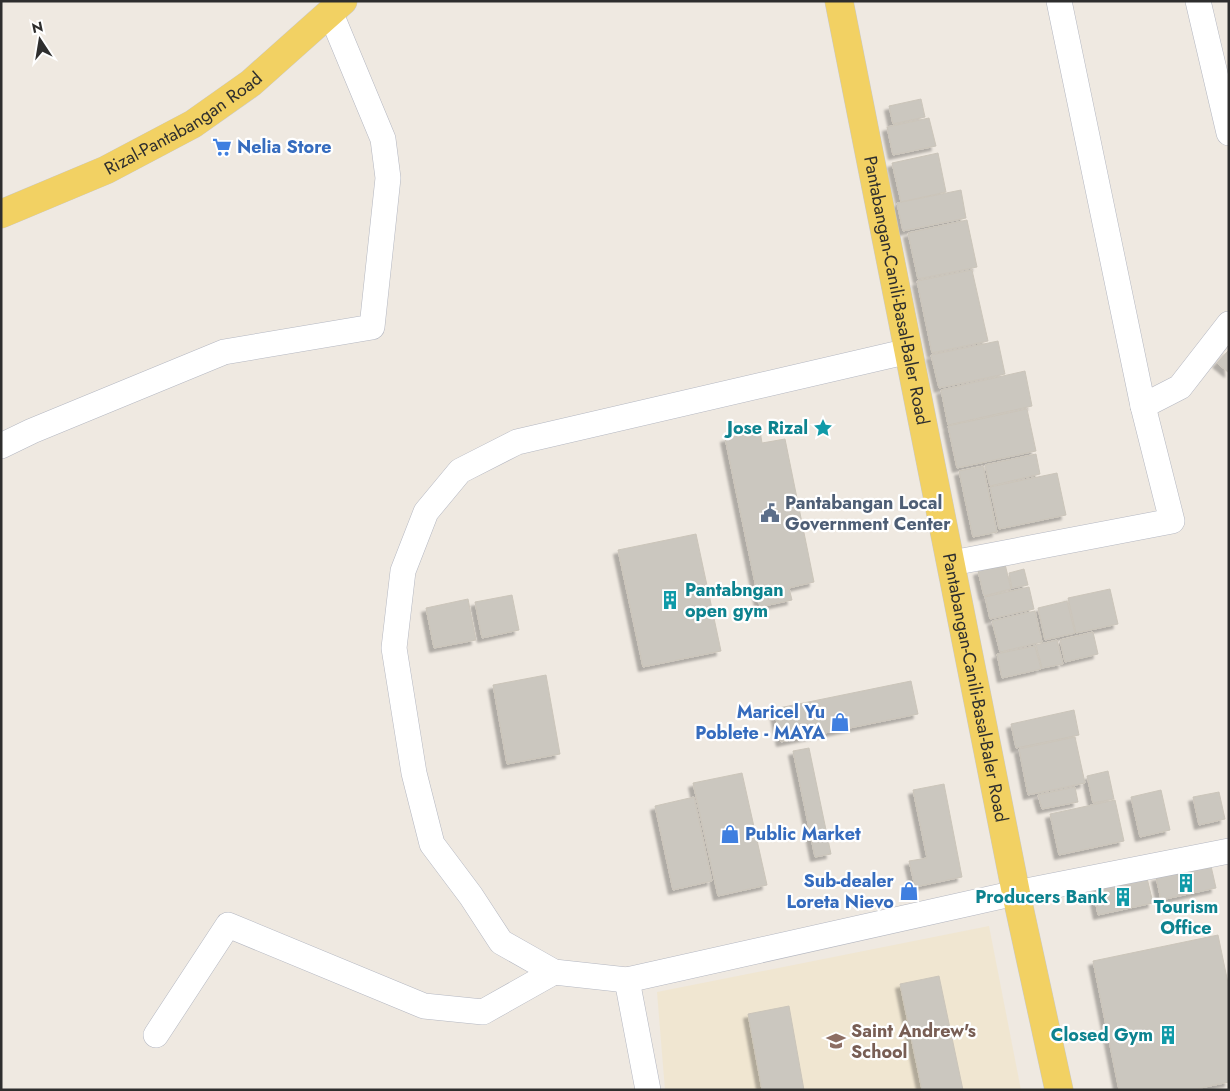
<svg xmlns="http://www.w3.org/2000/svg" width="1230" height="1091" viewBox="0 0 1230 1091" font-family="Jost,sans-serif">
<defs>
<filter id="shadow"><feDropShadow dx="-4.5" dy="4.5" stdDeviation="1" flood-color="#0004"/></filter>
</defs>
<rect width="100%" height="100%" fill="#efe9e1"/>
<polygon fill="#f0e6d1" points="989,926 1021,1090 665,1090 657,992"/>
<g fill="#cbc7bf" stroke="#cbc5ba" filter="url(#shadow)">
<polygon points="921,99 925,117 893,124 889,106"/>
<polygon points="929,118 936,146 893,155 887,127"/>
<polygon points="938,153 946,192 901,202 892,163"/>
<polygon points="961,190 966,218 903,231 897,203"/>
<polygon points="967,220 977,267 918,279 908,233"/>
<polygon points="972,270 988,341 932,353 917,281"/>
<polygon points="998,341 1005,374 939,388 931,355"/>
<polygon points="1229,350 1229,373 1217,363"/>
<polygon points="1025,371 1032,406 948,425 941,390"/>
<polygon points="1027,409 1036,451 957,468 948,426"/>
<polygon points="760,431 762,443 785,439 814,582 789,588 792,600 760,607 725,438"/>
<polygon points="1036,454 1040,474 990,486 985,465"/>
<polygon points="983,466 997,532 973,537 959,471"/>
<polygon points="1057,473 1066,515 999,529 990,487"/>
<polygon points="696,534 721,651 643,667 618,550"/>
<polygon points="1005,564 1011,589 984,596 978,571"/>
<polygon points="1024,569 1028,585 1012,588 1009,573"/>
<polygon points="1029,587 1034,609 990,619 985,597"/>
<polygon points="1110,589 1118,624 1076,633 1068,598"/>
<polygon points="512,595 519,630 482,638 475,602"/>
<polygon points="468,599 476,640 434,648 426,608"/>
<polygon points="1067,601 1075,633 1045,640 1038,608"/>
<polygon points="1035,611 1042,642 1000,652 992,621"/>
<polygon points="1093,632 1098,654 1065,662 1060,640"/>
<polygon points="1057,640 1063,664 1042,668 1036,645"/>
<polygon points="1035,646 1041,669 1002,678 997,654"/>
<polygon points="546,675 560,754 507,764 493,685"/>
<polygon points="911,681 918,714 781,742 774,709"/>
<polygon points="1074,710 1079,735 1016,748 1011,724"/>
<polygon points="1075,737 1085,783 1028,795 1019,749"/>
<polygon points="809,748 831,854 815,857 793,751"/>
<polygon points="1108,771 1114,799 1093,803 1087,776"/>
<polygon points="742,773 767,885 718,896 693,783"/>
<polygon points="944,784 962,877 915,887 909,861 927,858 913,790"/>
<polygon points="1075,787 1078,802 1042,809 1038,795"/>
<polygon points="1161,790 1170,830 1140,837 1131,797"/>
<polygon points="1219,792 1225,819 1199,825 1193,797"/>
<polygon points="694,797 712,881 673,890 655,806"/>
<polygon points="1115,800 1124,841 1059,855 1050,814"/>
<polygon points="1211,866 1216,888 1161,900 1156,877"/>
<polygon points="1147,878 1153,903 1098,915 1093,890"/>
<polygon points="1218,935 1229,988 1229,1082 1191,1090 1119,1090 1093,961"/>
<polygon points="939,976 963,1090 922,1090 900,984"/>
<polygon points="789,1006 804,1090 762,1090 748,1014"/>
</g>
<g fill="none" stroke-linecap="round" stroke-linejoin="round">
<g stroke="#b4b7c1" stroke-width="26">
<g id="minor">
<polyline points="1198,1 1229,133"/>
<polyline points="909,351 517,442 460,471 426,512 403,571 394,648 414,773 432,844 471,896 501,942 554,972 627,980 1016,893 1229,851"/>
<polyline points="1143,406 1180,387 1229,324"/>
<polyline points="1,446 32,431 224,352 372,327 388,178 383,139 331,14"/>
<polyline points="952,563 1172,521 1143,406 1059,1"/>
<polyline points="627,980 648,1090"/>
<polyline points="156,1035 228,925 424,1006 483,1012 554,972"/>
</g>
</g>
<g stroke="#c9c9c9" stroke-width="29">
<g id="major">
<path id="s1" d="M 839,1 L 1016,893 L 1059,1090"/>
<path id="s2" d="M 1,214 L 106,170 L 193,124 L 251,83 L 343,1"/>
</g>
</g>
<use href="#minor" stroke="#fff" stroke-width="25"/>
<use href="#major" stroke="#f2d163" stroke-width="28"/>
</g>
<defs>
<g id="supermarket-bare" transform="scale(1.5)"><path d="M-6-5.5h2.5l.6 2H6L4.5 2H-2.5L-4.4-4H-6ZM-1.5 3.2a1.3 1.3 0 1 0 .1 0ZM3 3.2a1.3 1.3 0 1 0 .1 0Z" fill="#3f7fe0" stroke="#fff" stroke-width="2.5" paint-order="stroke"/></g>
<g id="sight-bare" transform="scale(1.5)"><path d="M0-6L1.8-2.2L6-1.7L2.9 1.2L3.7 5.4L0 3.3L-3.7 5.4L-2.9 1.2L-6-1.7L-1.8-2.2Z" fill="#0f9aa8" stroke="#fff" stroke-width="2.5" paint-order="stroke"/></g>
<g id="civic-bare" transform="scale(1.5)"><path d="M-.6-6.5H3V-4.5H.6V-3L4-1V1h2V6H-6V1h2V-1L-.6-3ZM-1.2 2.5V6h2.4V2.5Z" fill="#5c6f8a" stroke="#fff" stroke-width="2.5" paint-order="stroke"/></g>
<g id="building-bare" transform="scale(1.5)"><path d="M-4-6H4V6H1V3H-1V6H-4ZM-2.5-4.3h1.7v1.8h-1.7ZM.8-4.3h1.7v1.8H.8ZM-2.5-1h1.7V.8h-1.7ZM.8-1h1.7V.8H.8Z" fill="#0f9aa8" stroke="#fff" stroke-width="2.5" paint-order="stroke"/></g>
<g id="shop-bare" transform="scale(1.5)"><path d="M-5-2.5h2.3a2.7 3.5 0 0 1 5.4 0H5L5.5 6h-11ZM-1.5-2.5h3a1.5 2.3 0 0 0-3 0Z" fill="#3f7fe0" stroke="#fff" stroke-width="2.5" paint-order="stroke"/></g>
<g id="school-bare" transform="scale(1.5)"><path d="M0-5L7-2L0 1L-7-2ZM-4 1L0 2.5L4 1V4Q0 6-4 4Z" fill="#8d6e63" stroke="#fff" stroke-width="2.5" paint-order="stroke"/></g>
</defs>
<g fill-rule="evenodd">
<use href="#supermarket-bare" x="222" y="147"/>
<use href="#sight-bare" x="823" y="428"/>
<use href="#civic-bare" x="770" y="513"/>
<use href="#building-bare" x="670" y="600"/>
<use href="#shop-bare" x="840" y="722"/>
<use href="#shop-bare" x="730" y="834"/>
<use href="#building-bare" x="1186" y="883"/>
<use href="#shop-bare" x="909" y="891"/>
<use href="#building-bare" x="1123" y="897"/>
<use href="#building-bare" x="1168" y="1035"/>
<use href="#school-bare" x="836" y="1041"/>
</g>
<g text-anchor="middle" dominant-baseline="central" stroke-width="4.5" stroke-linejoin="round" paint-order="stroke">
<g font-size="18" fill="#2e2e2e" stroke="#fff">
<text stroke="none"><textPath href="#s2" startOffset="204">Rizal-Pantabangan Road</textPath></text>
<text stroke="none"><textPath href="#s1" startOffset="295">Pantabangan-Canili-Basal-Baler Road</textPath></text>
<text stroke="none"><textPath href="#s1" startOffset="700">Pantabangan-Canili-Basal-Baler Road</textPath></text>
</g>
<g font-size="18" font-weight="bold" fill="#366cbe" stroke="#fff" text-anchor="start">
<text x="237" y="147">Nelia Store</text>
<text x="825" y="712" text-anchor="end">Maricel Yu<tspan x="825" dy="21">Poblete - MAYA</tspan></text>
<text x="745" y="834">Public Market</text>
<text x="894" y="881" text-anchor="end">Sub-dealer<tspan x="894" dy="21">Loreta Nievo</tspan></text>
</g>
<g font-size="18" font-weight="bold" fill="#0d838f" stroke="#fff" text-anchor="end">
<text x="808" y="428">Jose Rizal</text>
<text x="685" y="590" text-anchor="start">Pantabngan<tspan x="685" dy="21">open gym</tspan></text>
<text x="1108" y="897">Producers Bank</text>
<text x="1186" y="907" text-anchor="middle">Tourism<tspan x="1186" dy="21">Office</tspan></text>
<text x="1153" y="1035">Closed Gym</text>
</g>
<g font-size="18" font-weight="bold" fill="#4e5e75" stroke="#fff" text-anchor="start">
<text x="785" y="503">Pantabangan Local<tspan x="785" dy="21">Government Center</tspan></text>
</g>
<g font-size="18" font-weight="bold" fill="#785e54" stroke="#fff" text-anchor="start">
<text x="851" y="1031">Saint Andrew's<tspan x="851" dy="21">School</tspan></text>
</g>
</g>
<rect width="1230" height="1091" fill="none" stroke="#2e2e2e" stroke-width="5"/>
<g transform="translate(40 40) rotate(348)" stroke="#ffffff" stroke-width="4" paint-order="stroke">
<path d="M0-4L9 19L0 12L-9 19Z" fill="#2e2e2e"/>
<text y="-8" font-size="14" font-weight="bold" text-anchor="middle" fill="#2e2e2e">N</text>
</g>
</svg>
